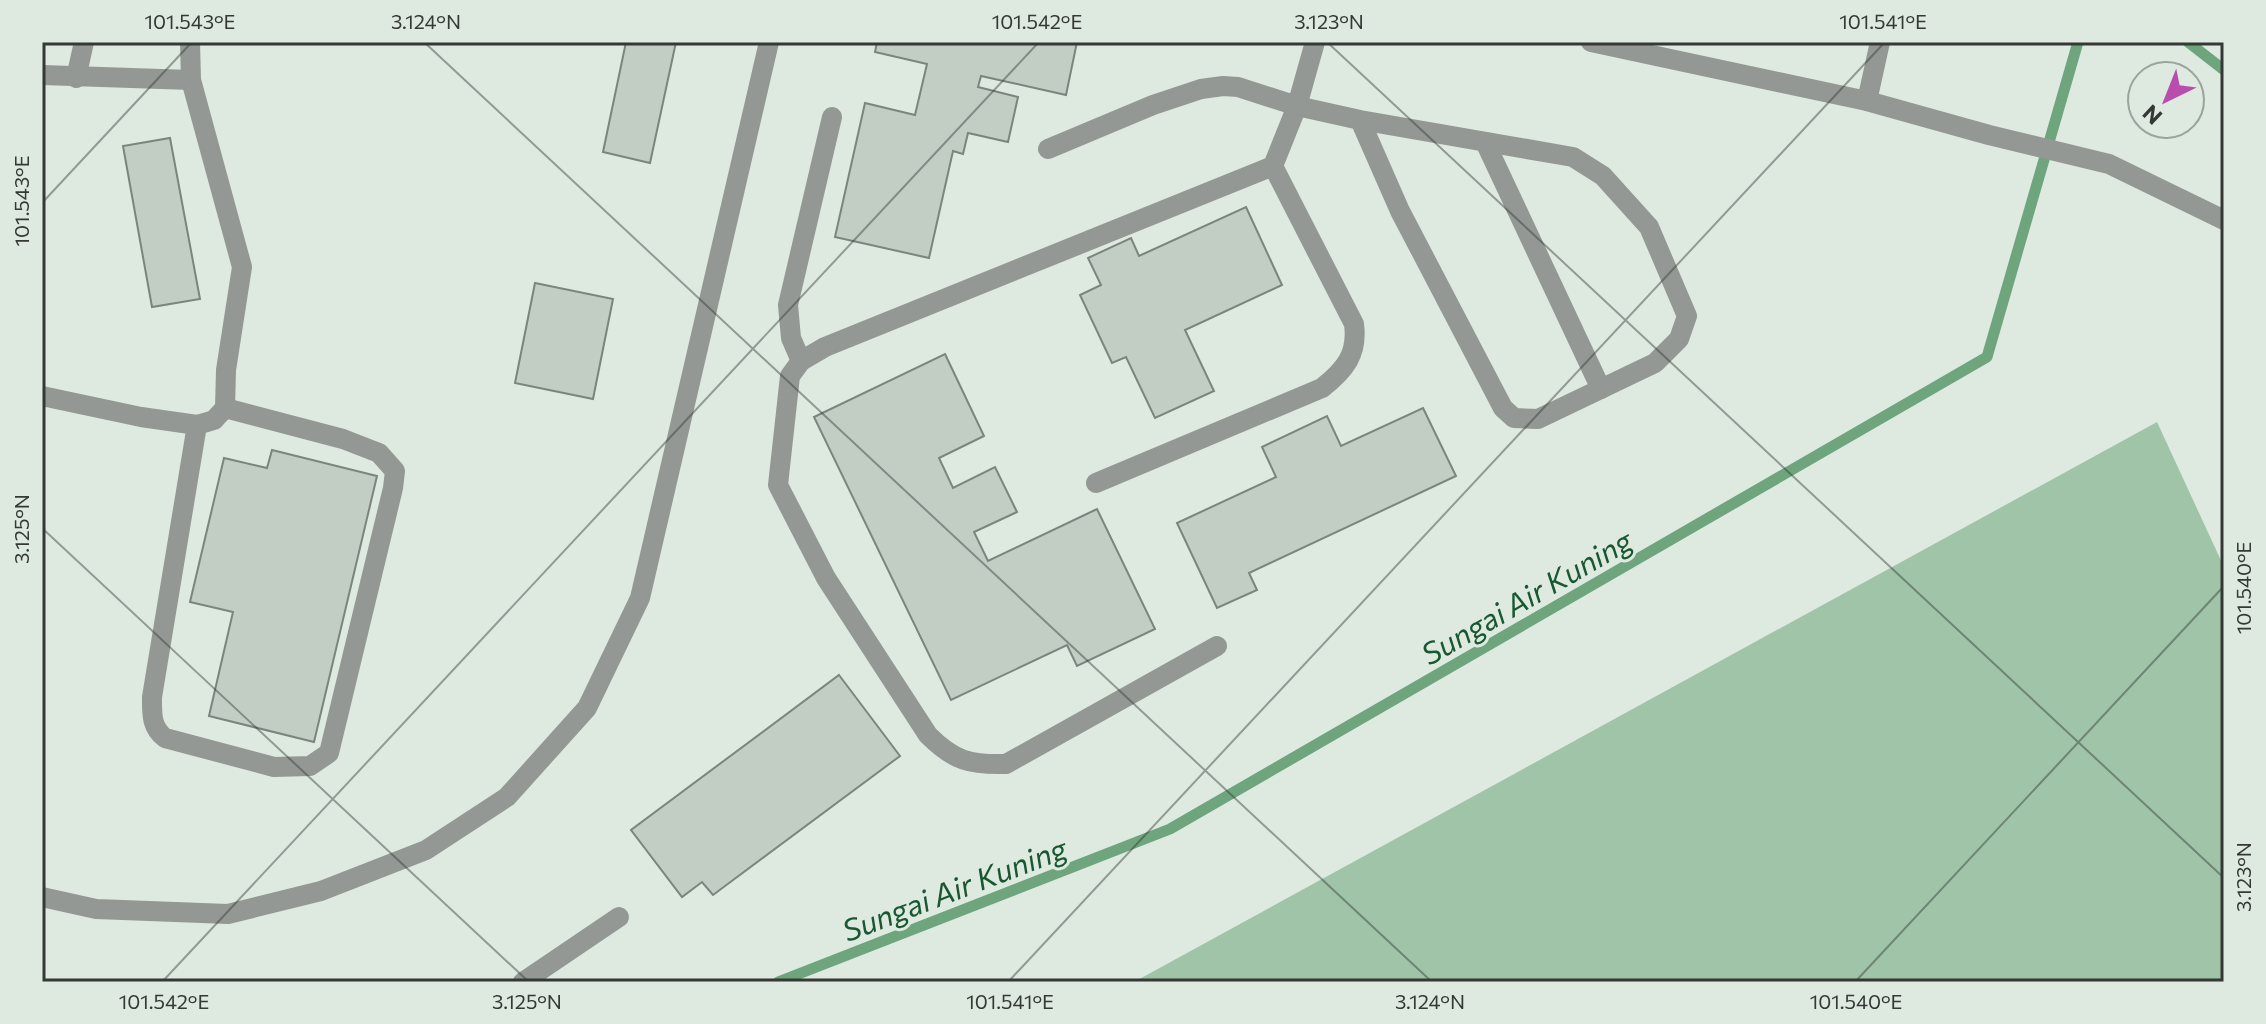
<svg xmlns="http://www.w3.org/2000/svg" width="2266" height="1024" viewBox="0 0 2266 1024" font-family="Commissioner,sans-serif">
<rect width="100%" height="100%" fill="#dee9e0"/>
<polygon fill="#9fc4a8" points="2157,422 2224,567 2224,982 1134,982"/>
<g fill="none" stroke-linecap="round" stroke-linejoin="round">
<g stroke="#6ea57d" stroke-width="11">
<polyline points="2188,42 2224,70"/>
<polyline points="778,982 1170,829 1987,357 2078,42"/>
</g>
</g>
<g fill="#c2cdc4" stroke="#7b857d" stroke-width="2">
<polygon points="626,42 676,42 650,163 603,152"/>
<polygon points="877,42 1077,42 1066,95 981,76 978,87 1018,97 1008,142 968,133 963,154 953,151 929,258 835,237 865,103 915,115 927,64 875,52"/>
<polygon points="170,138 200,299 152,307 123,146"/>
<polygon points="1246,207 1282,285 1185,330 1214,391 1155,418 1126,357 1112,363 1080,295 1101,285 1088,258 1131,238 1139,256"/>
<polygon points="535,283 613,299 593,399 515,383"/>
<polygon points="945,354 984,436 939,458 953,488 995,467 1017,512 974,532 988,561 1097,509 1155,629 1077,666 1067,645 951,700 814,417"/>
<polygon points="1423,408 1456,476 1249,573 1257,590 1217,608 1177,523 1276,477 1262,447 1327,416 1341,446"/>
<polygon points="272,450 377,476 314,742 209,716 233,612 190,602 224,458 267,468"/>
<polygon points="839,675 900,756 713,895 702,882 682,897 631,830"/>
</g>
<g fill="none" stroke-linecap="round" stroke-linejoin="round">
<g stroke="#939894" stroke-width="20">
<polyline points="1591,42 1867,101 1989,135 2109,164 2224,220"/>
<polyline points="42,75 191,80"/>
<polyline points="76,78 84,42"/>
<polyline points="1867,101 1880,42"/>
<polyline points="1485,142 1601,389"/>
<polyline points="1048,149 1153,105 1201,89 1223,86 1238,87 1297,106 1360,120 1573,157 1603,176 1649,227 1687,316 1679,339 1655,363 1538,419 1514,418 1503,408 1400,211 1360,120"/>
<polyline points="801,361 791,338 788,305 832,117"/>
<polyline points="42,396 141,417 197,425 214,420 225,408 226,370 242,267 191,80 190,42"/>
<path d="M 197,425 L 152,697 C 152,714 151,727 165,738 L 274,767 L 310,766 L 329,753 L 393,488 L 395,471 L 379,453 L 343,439 L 225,408"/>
<path d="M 1096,483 L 1322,388 C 1345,370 1358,354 1354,324 L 1273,166 L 1297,106 L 1315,42"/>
<path d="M 1217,646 L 1006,764 C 970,765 954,761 928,735 L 826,578 L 778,485 L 790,376 L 801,361 L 825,347 L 1273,166"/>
<polyline points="42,897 96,909 228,914 321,891 426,850 507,797 587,708 640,598 769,42"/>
<polyline points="523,982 619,917"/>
</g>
</g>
<path fill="none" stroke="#343935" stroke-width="2" stroke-opacity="0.45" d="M 424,42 L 1432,982M 1327,42 L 2224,878M 42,203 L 192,42M 42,528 L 529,982M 162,982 L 1039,42M 1008,982 L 1885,42M 1855,982 L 2224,586"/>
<g text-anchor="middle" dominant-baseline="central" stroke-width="6" stroke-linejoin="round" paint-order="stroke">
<g font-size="30" font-style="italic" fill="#195730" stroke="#dee9e0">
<text transform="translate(1526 596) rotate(-30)">Sungai Air Kuning</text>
<text transform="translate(954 888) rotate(-21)">Sungai Air Kuning</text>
</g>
</g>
<rect width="2266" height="1024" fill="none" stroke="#dee9e0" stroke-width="88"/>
<g transform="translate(2166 100) rotate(223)"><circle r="38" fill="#dee9e0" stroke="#9aa39c" stroke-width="2"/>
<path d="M0-6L14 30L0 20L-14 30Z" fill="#b94dad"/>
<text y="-12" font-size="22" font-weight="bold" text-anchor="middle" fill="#343935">N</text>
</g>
<rect x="44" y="44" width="2178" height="936" fill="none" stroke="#343935" stroke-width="3"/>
<g font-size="20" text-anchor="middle" fill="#343935">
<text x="190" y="29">101.543°E</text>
<text x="426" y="29">3.124°N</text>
<text x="1037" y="29">101.542°E</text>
<text x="1329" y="29">3.123°N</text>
<text x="1883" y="29">101.541°E</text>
<text transform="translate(22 201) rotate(-90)" y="7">101.543°E</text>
<text transform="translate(22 529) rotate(-90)" y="7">3.125°N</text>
<text transform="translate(2244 588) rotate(-90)" y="7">101.540°E</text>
<text transform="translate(2244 877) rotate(-90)" y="7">3.123°N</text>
<text x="164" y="1009">101.542°E</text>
<text x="527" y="1009">3.125°N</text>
<text x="1010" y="1009">101.541°E</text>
<text x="1430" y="1009">3.124°N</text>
<text x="1856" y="1009">101.540°E</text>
</g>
</svg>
